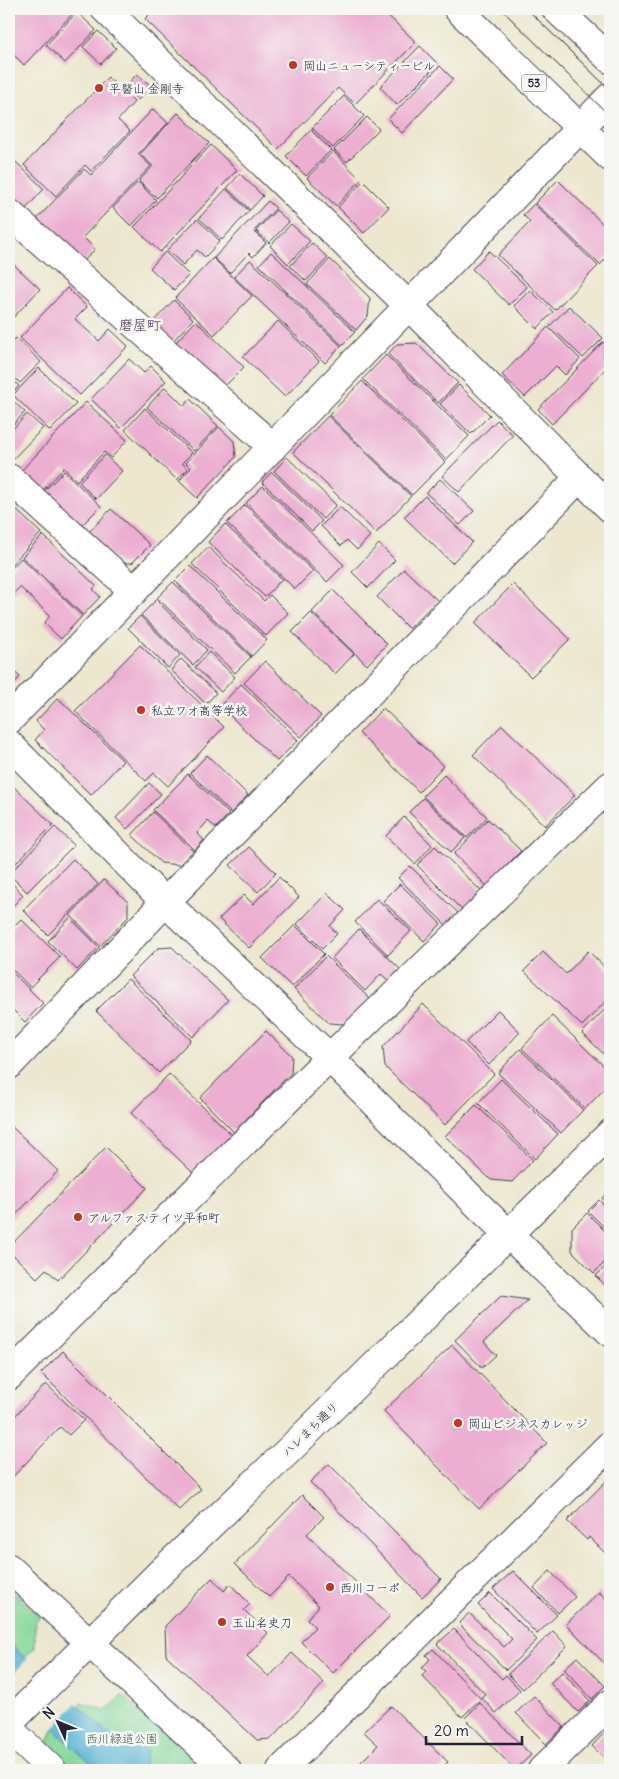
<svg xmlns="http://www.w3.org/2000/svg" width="619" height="1779" viewBox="0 0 619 1779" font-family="Delius,'Klee One',sans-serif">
<rect width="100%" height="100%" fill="#f6f6f2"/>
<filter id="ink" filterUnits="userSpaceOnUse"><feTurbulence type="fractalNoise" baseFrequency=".02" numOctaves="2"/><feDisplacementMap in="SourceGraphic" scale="10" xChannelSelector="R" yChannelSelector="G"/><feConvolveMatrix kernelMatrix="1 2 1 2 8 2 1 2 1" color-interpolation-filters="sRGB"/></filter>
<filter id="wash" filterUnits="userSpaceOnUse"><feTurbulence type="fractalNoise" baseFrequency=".0096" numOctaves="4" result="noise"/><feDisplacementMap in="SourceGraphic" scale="20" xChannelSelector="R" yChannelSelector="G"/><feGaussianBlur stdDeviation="1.12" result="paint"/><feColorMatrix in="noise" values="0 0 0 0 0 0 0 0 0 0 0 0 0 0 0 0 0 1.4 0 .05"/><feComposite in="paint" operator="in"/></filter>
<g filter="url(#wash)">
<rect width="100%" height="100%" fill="#ece7ce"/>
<g fill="#86d89a" stroke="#547d6a">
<polygon points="9,1588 40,1617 35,1622 35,1647 9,1674"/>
<polygon points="123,1695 204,1770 72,1770 46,1746 53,1730 81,1703 106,1710"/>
</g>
<polygon fill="#59b3d6" stroke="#3e6a88" points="9,1643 118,1742 133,1738 147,1750 144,1765 149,1770 98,1770 9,1689"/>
<polygon fill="#ece7ce" points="29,1657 77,1702 51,1731 9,1692 9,1679"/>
<g id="blocks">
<g fill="#ecaed1">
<polygon points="19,9 77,9 24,65 9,50 9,20"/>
<polygon points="155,9 381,9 416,42 355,104 338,88 278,149 145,19"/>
<polygon points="77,12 96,30 65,63 46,45"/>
<polygon points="98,31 116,48 101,64 83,47"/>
<polygon points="420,46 438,64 397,105 380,87"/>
<polygon points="440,66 453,79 402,133 388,119"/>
<polygon points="137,74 151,86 138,100 125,87"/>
<polygon points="108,77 134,102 118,120 130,131 91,171 85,165 56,196 24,165"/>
<polygon points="344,96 364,116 333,148 312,128"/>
<polygon points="153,109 168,123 138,154 151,166 83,237 95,249 81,264 35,221 84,169 91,175"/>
<polygon points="178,113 209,143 157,198 139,181 153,166 140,154"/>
<polygon points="367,117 379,129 347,162 334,150"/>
<polygon points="311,130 331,150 306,176 286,156"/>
<polygon points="211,145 237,170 160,252 134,227"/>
<polygon points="333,151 361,180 336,206 307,178"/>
<polygon points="16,162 44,189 22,213 9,200 9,169"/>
<polygon points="240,174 263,196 250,210 227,188"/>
<polygon points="558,180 610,231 610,254 600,265 535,203"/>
<polygon points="363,181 389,207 364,233 338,207"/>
<polygon points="138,182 156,200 131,226 113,208"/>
<polygon points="226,189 249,211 222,240 199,218"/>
<polygon points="268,201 276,208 254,231 266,243 253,257 249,253 230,273 214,258"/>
<polygon points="534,204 598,266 555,310 498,255 530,222 523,215"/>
<polygon points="276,210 289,222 269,243 256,231"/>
<polygon points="197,219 220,241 205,257 197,250 183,265 167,250"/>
<polygon points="291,224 310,241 288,264 270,246"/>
<polygon points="312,243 328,258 306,281 290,266"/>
<polygon points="489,251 527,287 509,305 472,269"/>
<polygon points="165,252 189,275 174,290 150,268"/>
<polygon points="271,252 355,332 342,345 259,265"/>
<polygon points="213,258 252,296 214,335 175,298"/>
<polygon points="330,259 370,298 368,316 356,330 307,284"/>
<polygon points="9,260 40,289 9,322"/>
<polygon points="250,260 341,346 325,363 234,277"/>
<polygon points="67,288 87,307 75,319 99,341 110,329 128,346 80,395 20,338"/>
<polygon points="530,290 553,312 537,329 514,306"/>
<polygon points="174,300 193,319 172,342 152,323"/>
<polygon points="569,306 603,338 583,358 550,326"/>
<polygon points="196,321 244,367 222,389 174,344"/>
<polygon points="278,321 319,361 285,397 243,357"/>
<polygon points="548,327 580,359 565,375 556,366 525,397 502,375"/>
<polygon points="16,338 41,362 20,383 9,372 9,345"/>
<polygon points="603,342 610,348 610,364 552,424 538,409"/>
<polygon points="416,343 458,383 438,403 388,354 397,344"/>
<polygon points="386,355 469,436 446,460 363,379"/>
<polygon points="129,359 144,373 151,366 166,381 121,428 91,399"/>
<polygon points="39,368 76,404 50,431 13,395"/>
<polygon points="9,376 19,386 9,396"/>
<polygon points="362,381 445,462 412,495 329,415"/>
<polygon points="459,385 490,415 471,434 440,404"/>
<polygon points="165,387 184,406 190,399 218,426 194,451 147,407"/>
<polygon points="10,398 25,412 9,429 9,399"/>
<polygon points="86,402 127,440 111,458 104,452 77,481 64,468 41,492 20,472"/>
<polygon points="145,408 192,453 182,463 188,469 177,480 125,430"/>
<polygon points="27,414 43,428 9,463 9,433"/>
<polygon points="328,416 411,496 376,533 293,452"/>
<polygon points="497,420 513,435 459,492 442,476"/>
<polygon points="219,427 234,441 236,457 197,498 179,481 191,468 186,463"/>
<polygon points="105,455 122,471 96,499 79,482"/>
<polygon points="287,457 336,505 323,519 274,471"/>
<polygon points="64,471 101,506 79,528 42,493"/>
<polygon points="272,472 322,521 312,531 262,482"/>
<polygon points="440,479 474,511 460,525 426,493"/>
<polygon points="263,486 344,565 327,582 246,503"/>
<polygon points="425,496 472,542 452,563 404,517"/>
<polygon points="9,503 41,533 9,567"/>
<polygon points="245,505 313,571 295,589 227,523"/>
<polygon points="340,507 370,536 357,550 347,540 341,546 321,526"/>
<polygon points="111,509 150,545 132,563 119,563 88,533"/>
<polygon points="225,524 282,579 265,597 208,542"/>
<polygon points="43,535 96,586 93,589 100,597 83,615 22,557"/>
<polygon points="379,544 395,560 368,588 352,572"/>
<polygon points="208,547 264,601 270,595 288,613 266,636 192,564"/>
<polygon points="21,558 82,616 61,639 44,623 50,616 20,587 13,594 9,590 9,571"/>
<polygon points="190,566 267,640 252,656 175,581"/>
<polygon points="404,569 437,600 409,629 377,597"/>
<polygon points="173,582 251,657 235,673 157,598"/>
<polygon points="513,584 570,639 531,677 475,623"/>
<polygon points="333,590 387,644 367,665 312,612"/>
<polygon points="156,600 207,650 193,665 141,615"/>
<polygon points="311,613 354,654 335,674 292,632"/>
<polygon points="140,616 180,655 168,668 128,628"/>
<polygon points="140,645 224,727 168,786 154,773 146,781 75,711"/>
<polygon points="209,652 235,677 221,692 195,667"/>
<polygon points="181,659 216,693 206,704 171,670"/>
<polygon points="265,661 321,716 301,737 244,683"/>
<polygon points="9,667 20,677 9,689"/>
<polygon points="241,684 298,740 277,761 220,706"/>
<polygon points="58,698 123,761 91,795 35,740 44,730 36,721"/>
<polygon points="383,708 443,766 419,792 359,733"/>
<polygon points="502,725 575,795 545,826 473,755"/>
<polygon points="207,755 248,795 231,813 190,773"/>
<polygon points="188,774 229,814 216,828 208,821 197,833 204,840 195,850 153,810"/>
<polygon points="444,775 487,817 467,838 423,796"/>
<polygon points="9,782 53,825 9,870"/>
<polygon points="149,783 161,794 127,829 116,818"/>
<polygon points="423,798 465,838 451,852 409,812"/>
<polygon points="153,812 193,851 179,865 161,863 132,835"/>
<polygon points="404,817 432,845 415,864 386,836"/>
<polygon points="488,819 521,851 487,886 454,854"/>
<polygon points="55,827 74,845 27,892 9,874"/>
<polygon points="435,846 481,891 462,910 417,865"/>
<polygon points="249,847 276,873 258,892 230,865"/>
<polygon points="73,859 98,884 48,935 23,910"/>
<polygon points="410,866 459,914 447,926 398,878"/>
<polygon points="279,877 299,897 249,948 219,919 244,895 253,904"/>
<polygon points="9,880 23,895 9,910"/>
<polygon points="104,880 128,902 128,917 100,946 70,915"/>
<polygon points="400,884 441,924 424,941 383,901"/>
<polygon points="327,893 345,910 330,926 337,934 322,949 297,924"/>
<polygon points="377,899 411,931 388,955 355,922"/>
<polygon points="70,918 99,947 77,970 48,941"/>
<polygon points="21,919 60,957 30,987 9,966 9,931"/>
<polygon points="295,925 324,954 292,987 262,958"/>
<polygon points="359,929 400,969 389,981 381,974 365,991 332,958"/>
<polygon points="172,947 228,1000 193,1037 130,976 158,948"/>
<polygon points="588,951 610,972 610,997 582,1026 524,971 543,952 566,974"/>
<polygon points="326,956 370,999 345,1024 329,1023 294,989"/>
<polygon points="9,969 43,1003 25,1022 9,1006"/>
<polygon points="128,979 191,1040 159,1073 96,1011"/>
<polygon points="423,1004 494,1074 445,1125 385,1067 383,1047"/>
<polygon points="610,1004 610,1060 582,1033"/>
<polygon points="498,1010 520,1032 489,1065 466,1042"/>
<polygon points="552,1016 610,1072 610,1083 585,1109 522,1048"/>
<polygon points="266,1031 292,1056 291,1073 234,1132 200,1098"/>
<polygon points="520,1049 583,1110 561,1133 498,1073"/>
<polygon points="169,1074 232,1135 194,1174 131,1113"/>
<polygon points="501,1079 558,1134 535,1159 478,1103"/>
<polygon points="476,1105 533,1160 512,1182 491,1180 445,1136"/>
<polygon points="9,1124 58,1171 9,1222"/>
<polygon points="106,1147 147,1188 58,1280 46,1269 37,1278 9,1251 9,1247"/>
<polygon points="610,1190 610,1207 602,1198"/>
<polygon points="599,1200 610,1211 610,1233 588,1211"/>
<polygon points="587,1213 610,1236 610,1257 594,1273 572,1251 572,1228"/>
<polygon points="610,1262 610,1290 596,1276"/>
<polygon points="501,1296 528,1300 484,1342 496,1355 482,1368 455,1340"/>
<polygon points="452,1345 547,1443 479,1509 384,1411"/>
<polygon points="63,1351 201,1489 179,1510 41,1373"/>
<polygon points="46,1384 84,1420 69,1435 60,1427 9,1481 9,1422"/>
<polygon points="329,1464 441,1579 422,1597 310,1482"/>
<polygon points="610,1477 610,1558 589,1537 587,1540 567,1521"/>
<polygon points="302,1495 324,1517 307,1534 390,1616 333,1673 301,1642 315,1627 307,1619 319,1606 289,1577 269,1597 235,1564"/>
<polygon points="513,1571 557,1615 537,1634 493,1589"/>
<polygon points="550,1571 575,1597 558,1613 534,1588"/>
<polygon points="212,1578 224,1591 230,1584 250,1604 244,1610 268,1633 247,1656 269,1677 292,1653 324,1683 271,1739 257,1740 166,1655 165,1626"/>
<polygon points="599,1592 610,1603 610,1669 566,1624"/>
<polygon points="490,1593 537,1640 506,1670 459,1624 469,1613 504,1647 512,1639 478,1605"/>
<polygon points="454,1629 502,1679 506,1675 520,1690 496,1713 481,1697 485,1694 437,1644"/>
<polygon points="553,1631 567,1646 523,1689 508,1674"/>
<polygon points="433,1649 481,1699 462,1717 422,1676 426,1671 422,1668 430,1659 426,1655"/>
<polygon points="577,1657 605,1686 592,1699 564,1669"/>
<polygon points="562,1672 590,1701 578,1712 550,1683"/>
<polygon points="534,1696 564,1727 546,1744 516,1713"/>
<polygon points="480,1703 531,1755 515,1770 465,1718"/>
<polygon points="391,1706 448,1762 439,1770 353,1770 378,1745 364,1732"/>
<polygon points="605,1732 610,1737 610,1764 592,1746"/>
</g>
</g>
</g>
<g filter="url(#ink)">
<use href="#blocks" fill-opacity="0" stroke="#404051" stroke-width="1"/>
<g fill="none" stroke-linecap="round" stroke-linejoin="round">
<g stroke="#404051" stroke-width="30">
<g id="minor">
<polyline points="105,9 409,306 610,508"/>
<polyline points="9,213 273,447"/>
<polyline points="9,478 134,591"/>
<polyline points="9,720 610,97"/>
<polyline points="9,744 165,902 330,1058 480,1207 610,1332"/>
<polyline points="9,1065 180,887 579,478"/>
<polyline points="9,1376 316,1071 610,786"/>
<polyline points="9,1568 227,1770"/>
<polyline points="9,1723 162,1571 286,1453 610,1134"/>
<polyline points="9,1729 52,1770"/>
<polyline points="281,1770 610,1445"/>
<polyline points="542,1770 610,1704"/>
</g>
</g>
<g stroke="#404051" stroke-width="30">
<g id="highway">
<polyline points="458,9 610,157"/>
<polyline points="556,9 610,59"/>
</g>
</g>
<use href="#minor" stroke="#fff" stroke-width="28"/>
<use href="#highway" stroke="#fff" stroke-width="28"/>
<g stroke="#22223b" stroke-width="1">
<polyline points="501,9 610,116"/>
<polyline points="527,9 610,90"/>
</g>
</g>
</g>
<g fill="#c8321e" stroke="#f6f6f2" stroke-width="2">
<circle cx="293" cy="65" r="5"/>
<circle cx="99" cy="88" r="5"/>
<circle cx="141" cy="710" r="5"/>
<circle cx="78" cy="1217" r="5"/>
<circle cx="458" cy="1423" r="5"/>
<circle cx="330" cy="1587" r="5"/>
<circle cx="222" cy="1622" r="5"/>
</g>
<g text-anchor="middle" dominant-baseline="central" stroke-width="5" stroke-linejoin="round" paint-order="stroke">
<rect fill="#f6f6f2" stroke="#626272" stroke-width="1" x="521.5" y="74.5" width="25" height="17" rx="4"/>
<g font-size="11" font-weight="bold" fill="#22223b">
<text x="534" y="83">53</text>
</g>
<g font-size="12" fill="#22223b" stroke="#f6f6f2" text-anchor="start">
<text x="303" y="65">岡山ニューシティービル</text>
<text x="109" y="88">平醫山 金剛寺</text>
<text x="151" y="710">私立ワオ高等学校</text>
<text x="88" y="1217">アルファステイツ平和町</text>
<text x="468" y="1423">岡山ビジネスカレッジ</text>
<text x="340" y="1587">西川コーポ</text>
<text x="232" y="1622">玉山名史刀</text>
</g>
<g font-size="12" fill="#22223b" stroke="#f6f6f2">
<text transform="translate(310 1429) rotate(-44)">ハレまち通り</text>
</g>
<g font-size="12" fill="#405958" stroke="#f6f6f2">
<text x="122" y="1738">西川緑道公園</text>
</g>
<g font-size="14" font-weight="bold" fill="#695370" stroke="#f6f6f2">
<text x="140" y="325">磨屋町</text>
</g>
</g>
<rect width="619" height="1779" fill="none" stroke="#f6f6f2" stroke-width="30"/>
<g transform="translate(58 1722) rotate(314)" stroke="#f6f6f2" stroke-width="4" paint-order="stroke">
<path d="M0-4L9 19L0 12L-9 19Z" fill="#22223b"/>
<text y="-8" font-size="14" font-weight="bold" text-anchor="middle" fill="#22223b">N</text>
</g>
<path d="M426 1736v8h96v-8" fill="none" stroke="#22223b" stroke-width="2.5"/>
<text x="434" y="1736" font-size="15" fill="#22223b" stroke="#f6f6f2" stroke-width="4" paint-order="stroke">20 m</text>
</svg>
